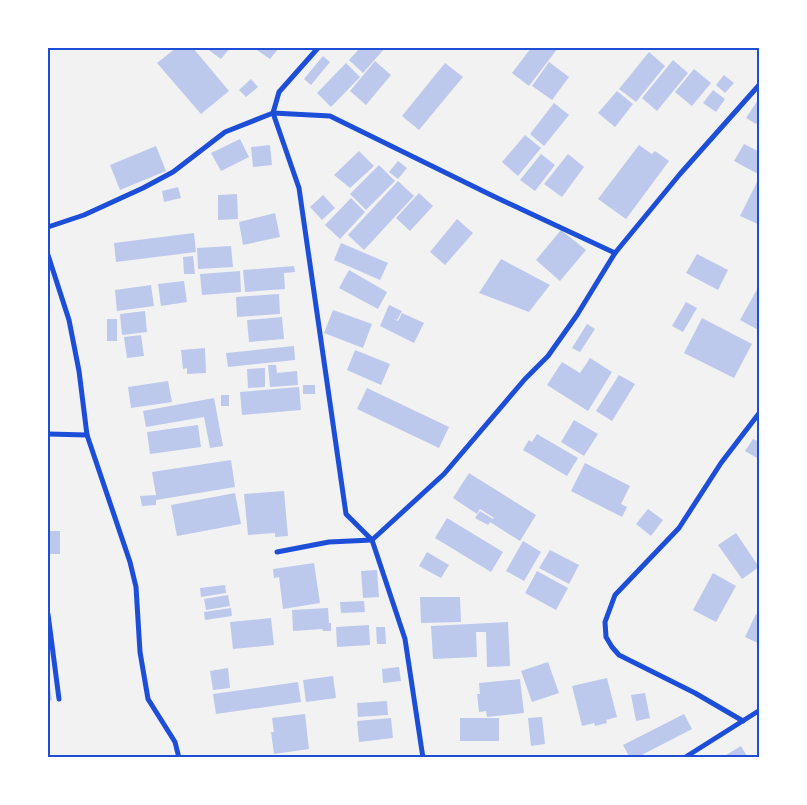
<svg xmlns="http://www.w3.org/2000/svg" width="807" height="805" viewBox="0 0 807 805" font-family="Manrope,sans-serif">
<rect width="100%" height="100%" fill="#f2f2f2"/>
<g fill="#bdc9ec">
<polygon points="176,48 193,48 229,91 201,114 157,63"/>
<polygon points="206,48 230,48 221,59"/>
<polygon points="254,48 279,48 270,59"/>
<polygon points="360,48 385,48 363,73 349,60"/>
<polygon points="531,48 558,48 529,86 512,73"/>
<polygon points="649,52 665,66 636,102 619,89"/>
<polygon points="323,56 330,62 311,85 304,79"/>
<polygon points="673,60 688,73 657,111 642,98"/>
<polygon points="375,61 391,75 366,105 350,91"/>
<polygon points="549,62 569,77 552,100 532,86"/>
<polygon points="346,63 360,77 331,107 317,93"/>
<polygon points="445,63 463,77 419,130 402,116"/>
<polygon points="694,69 711,83 692,106 675,92"/>
<polygon points="724,75 734,83 725,93 716,85"/>
<polygon points="251,79 258,87 246,97 239,90"/>
<polygon points="713,90 725,99 716,112 703,103"/>
<polygon points="617,91 633,104 615,127 598,113"/>
<polygon points="758,100 760,101 760,119 756,124 746,118"/>
<polygon points="554,103 569,115 544,146 530,134"/>
<polygon points="525,135 541,148 518,176 502,162"/>
<polygon points="240,139 249,157 221,171 211,153"/>
<polygon points="744,144 760,152 760,175 734,161"/>
<polygon points="270,145 272,165 253,167 251,147"/>
<polygon points="639,145 652,154 655,151 669,161 626,219 598,199"/>
<polygon points="156,146 166,171 120,190 110,165"/>
<polygon points="359,151 374,166 350,188 334,175"/>
<polygon points="541,154 555,165 535,191 520,180"/>
<polygon points="568,154 584,167 562,197 544,184"/>
<polygon points="398,161 407,168 398,179 389,172"/>
<polygon points="379,165 395,181 366,210 350,194"/>
<polygon points="398,181 414,196 364,250 348,235"/>
<polygon points="757,182 760,183 760,225 740,216"/>
<polygon points="178,187 181,198 164,202 162,191"/>
<polygon points="419,193 433,206 410,231 396,218"/>
<polygon points="237,194 238,219 218,220 218,195"/>
<polygon points="323,195 335,208 322,220 310,207"/>
<polygon points="351,198 365,212 340,239 325,225"/>
<polygon points="275,213 280,237 243,245 239,222"/>
<polygon points="457,219 473,233 445,265 430,252"/>
<polygon points="561,230 586,250 560,281 536,260"/>
<polygon points="194,233 196,252 116,262 114,243"/>
<polygon points="341,243 388,263 380,280 334,260"/>
<polygon points="231,246 233,267 198,269 197,248"/>
<polygon points="697,254 728,270 718,290 686,273"/>
<polygon points="193,256 195,274 184,274 183,257"/>
<polygon points="501,259 550,285 529,312 479,293"/>
<polygon points="294,266 295,272 284,273 285,289 245,292 243,270"/>
<polygon points="349,270 387,292 378,309 339,288"/>
<polygon points="240,271 241,292 202,295 200,274"/>
<polygon points="184,281 187,302 161,306 158,284"/>
<polygon points="760,284 760,331 740,320"/>
<polygon points="151,285 154,306 117,311 115,290"/>
<polygon points="279,294 280,314 237,317 236,297"/>
<polygon points="686,302 697,308 683,332 672,326"/>
<polygon points="389,305 402,311 397,320 391,318 398,321 402,313 424,323 414,343 380,326"/>
<polygon points="333,310 372,324 363,348 324,333"/>
<polygon points="145,311 147,332 122,335 120,314"/>
<polygon points="282,317 284,339 249,342 247,320"/>
<polygon points="702,318 752,344 734,378 684,353"/>
<rect x="107" y="319" width="10" height="22"/>
<polygon points="587,324 595,329 580,352 572,348"/>
<polygon points="141,335 144,356 127,358 124,337"/>
<polygon points="294,346 295,360 228,367 226,353"/>
<polygon points="205,348 206,373 187,374 187,368 183,369 181,350"/>
<polygon points="355,350 390,364 381,385 347,370"/>
<polygon points="590,358 612,372 588,411 547,385 562,362 580,373"/>
<polygon points="268,365 276,365 277,373 297,371 298,385 270,387"/>
<polygon points="265,368 265,387 248,388 247,369"/>
<polygon points="619,375 635,384 612,421 596,411"/>
<polygon points="168,381 172,402 131,408 128,387"/>
<rect x="303" y="385" width="12" height="9"/>
<polygon points="299,387 301,410 242,415 240,392"/>
<polygon points="367,388 449,427 439,448 357,409"/>
<rect x="221" y="395" width="8" height="11"/>
<polygon points="214,398 223,446 210,448 204,417 146,427 143,411"/>
<polygon points="574,420 598,434 584,456 561,442"/>
<polygon points="198,425 201,447 150,454 147,432"/>
<polygon points="537,434 578,458 567,476 523,450 529,440 532,442"/>
<polygon points="753,439 760,442 760,455 757,458 745,451"/>
<polygon points="231,460 235,487 156,500 156,505 142,506 140,496 156,495 152,472"/>
<polygon points="585,463 630,486 621,504 627,507 622,517 571,491"/>
<polygon points="469,473 536,515 520,541 490,522 488,525 475,518 480,511 493,519 494,518 480,509 477,514 453,498"/>
<polygon points="284,491 288,536 275,537 275,533 248,535 244,494"/>
<polygon points="235,493 241,524 177,536 171,505"/>
<polygon points="648,509 663,520 651,536 636,524"/>
<polygon points="447,518 503,552 491,572 435,538"/>
<rect x="48" y="531" width="12" height="23"/>
<polygon points="736,533 759,567 742,579 718,545"/>
<polygon points="523,541 541,552 524,581 506,571"/>
<polygon points="550,550 579,565 569,584 539,568"/>
<polygon points="427,552 449,565 441,578 419,566"/>
<polygon points="314,563 320,603 283,609 279,577 274,578 273,569"/>
<polygon points="377,570 379,597 363,598 361,571"/>
<polygon points="537,571 568,588 556,610 525,593"/>
<polygon points="713,573 736,586 716,622 693,610"/>
<polygon points="225,585 226,593 201,597 200,588"/>
<polygon points="228,595 230,606 206,610 204,599"/>
<polygon points="420,597 460,597 461,622 421,623"/>
<polygon points="364,601 365,612 341,613 340,602"/>
<polygon points="231,608 232,616 205,620 204,612"/>
<polygon points="328,608 329,623 331,623 331,631 323,631 322,629 293,631 292,610"/>
<polygon points="756,614 760,615 760,644 745,637"/>
<polygon points="271,618 274,645 233,649 230,622"/>
<polygon points="508,622 510,666 487,667 486,632 476,632 477,657 433,659 431,626"/>
<polygon points="369,625 370,645 337,647 336,627"/>
<polygon points="376,627 385,627 386,644 377,644"/>
<polygon points="548,662 559,693 532,702 521,671"/>
<polygon points="399,667 401,681 383,683 382,669"/>
<polygon points="228,668 230,688 213,690 210,671"/>
<polygon points="48,675 52,700 48,701"/>
<polygon points="333,676 336,698 306,702 303,680"/>
<polygon points="607,678 617,717 606,720 607,723 595,726 594,723 582,726 572,686"/>
<polygon points="520,679 524,713 487,717 486,711 479,712 477,694 480,694 479,683"/>
<polygon points="298,682 301,702 216,714 213,694"/>
<polygon points="645,693 650,718 636,721 631,695"/>
<polygon points="387,701 388,715 358,717 357,703"/>
<polygon points="305,714 309,749 274,754 271,732 274,732 272,718"/>
<polygon points="684,714 692,729 636,758 630,758 623,745"/>
<polygon points="542,717 545,744 531,746 528,718"/>
<polygon points="391,718 393,738 359,742 357,721"/>
<rect x="460" y="718" width="39" height="23"/>
<polygon points="741,746 748,758 727,758 726,755"/>
</g>
<g fill="none" stroke-linecap="round" stroke-linejoin="round">
<g stroke="#1d4ed8" stroke-width="5">
<polyline points="318,48 279,92 273,113 299,188 346,514 372,540 405,639 423,758"/>
<polyline points="48,227 84,215 143,188 173,172 225,132 273,113 330,116 491,195 615,253"/>
<polyline points="48,255 69,320 79,371 87,435 130,562 136,587 140,652 148,699 175,742 179,758"/>
<polyline points="48,434 87,435"/>
<polyline points="277,552 329,542 372,540 444,474 525,379 548,356 577,315 615,253 680,174 760,84"/>
<polyline points="48,614 59,699"/>
<polyline points="743,721 695,693 619,655 612,647 606,637 605,622 615,595 679,528 721,463 760,412"/>
<polyline points="684,758 760,710"/>
</g>
</g>
<rect width="807" height="805" fill="none" stroke="#ffffff" stroke-width="98"/>
<rect x="49" y="49" width="709" height="707" fill="none" stroke="#1d4ed8" stroke-width="2"/>
</svg>
